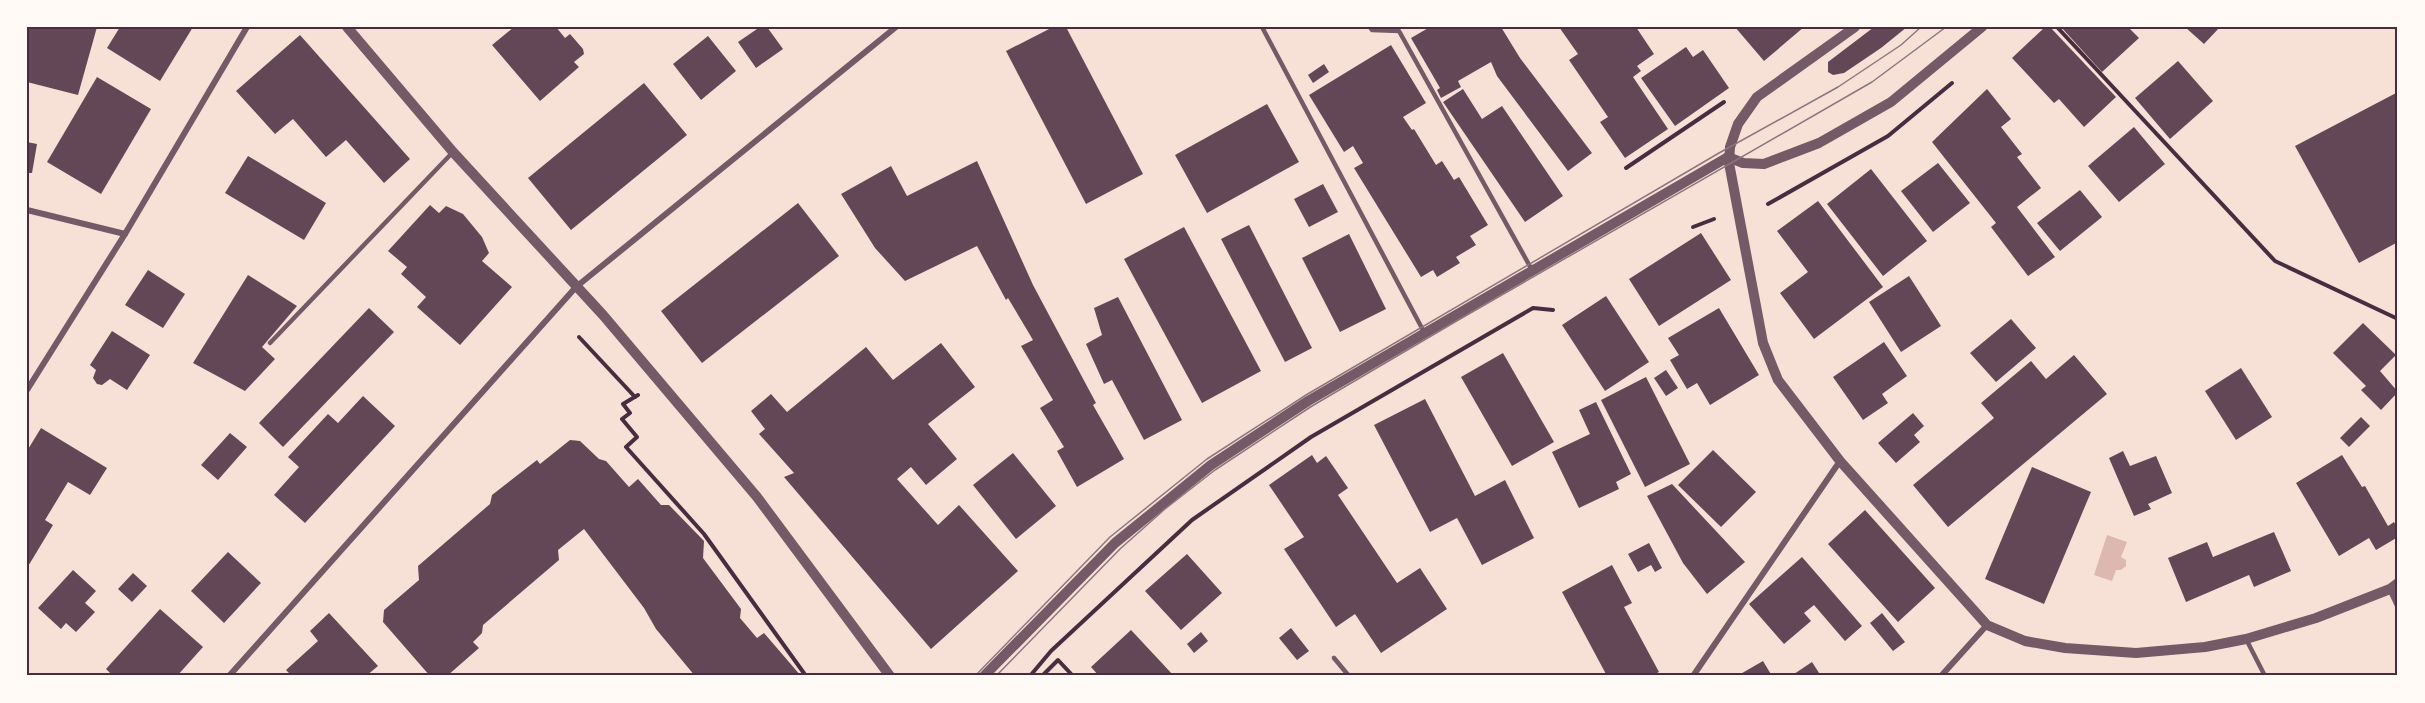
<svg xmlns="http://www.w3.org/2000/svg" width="2425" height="703" viewBox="0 0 2425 703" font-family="'Titillium Web',sans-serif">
<rect width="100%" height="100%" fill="#f7e1d7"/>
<polygon fill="#dcb8b0" points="2107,535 2127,542 2121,557 2126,560 2126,566 2121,570 2116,570 2112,581 2094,575"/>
<g fill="#644757">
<polygon points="27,27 97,27 78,95 27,82"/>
<polygon points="120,27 193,27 160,81 107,48"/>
<polygon points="514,27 556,27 565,38 570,34 583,49 584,54 574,62 579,67 540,101 492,45"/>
<polygon points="760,27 767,27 783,49 756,68 738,42"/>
<polygon points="1053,27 1066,27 1143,174 1086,204 1006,51"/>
<polygon points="1430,27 1501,27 1520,58 1592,153 1568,171 1497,76 1491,62 1458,81 1461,87 1441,98 1437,90 1440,88 1411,38"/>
<polygon points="1559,27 1636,27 1654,54 1637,66 1641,71 1633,77 1668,129 1625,158 1600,122 1608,117 1569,60 1578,54"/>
<polygon points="1735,27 1804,27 1764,61"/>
<polygon points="1874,27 1907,27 1881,48 1844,73 1833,75 1828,72 1828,62"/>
<polygon points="2045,27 2050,27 2116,97 2084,127 2059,99 2054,103 2012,58"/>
<polygon points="2061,27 2128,27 2139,38 2102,72"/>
<polygon points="2185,27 2220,27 2204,44"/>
<polygon points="300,35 410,159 384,183 346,140 326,157 293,119 275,134 236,91"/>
<polygon points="708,36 736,71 701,100 673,64"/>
<polygon points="1391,45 1426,103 1403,117 1412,130 1414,129 1436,165 1442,161 1454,180 1459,177 1488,225 1470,236 1476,245 1456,257 1460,263 1437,277 1433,270 1421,277 1354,168 1363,163 1353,146 1344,152 1309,95"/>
<polygon points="1686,47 1693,57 1703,50 1729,88 1675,126 1641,78"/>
<polygon points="2178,61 2213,101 2170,139 2135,98"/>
<polygon points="1324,64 1329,72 1313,83 1308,75"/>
<polygon points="97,77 151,109 101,194 47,162"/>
<polygon points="644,83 687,135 571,230 528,178"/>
<polygon points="1463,89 1482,119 1502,106 1563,196 1525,222 1443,102"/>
<polygon points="1987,89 2011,119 2001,127 2022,154 2017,157 2041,188 2017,207 2055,257 2028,276 1991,227 1996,223 1932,142"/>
<polygon points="2398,92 2398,242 2359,263 2295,146"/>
<polygon points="1267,104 1299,162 1207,213 1175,155"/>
<polygon points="2134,127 2165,164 2119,202 2088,166"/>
<polygon points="27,142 37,144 32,173 27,173"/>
<polygon points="248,156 326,203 304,240 225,193"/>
<polygon points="977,161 1033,285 1096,403 1093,405 1124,459 1077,487 1057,451 1064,447 1040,408 1053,400 1021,346 1033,340 1008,298 1006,300 977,246 905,281 875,248 841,194 891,166 907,196"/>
<polygon points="1938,163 1970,203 1933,232 1901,191"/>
<polygon points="1871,169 1927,241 1883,276 1827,204"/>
<polygon points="1323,184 1338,212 1309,227 1294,199"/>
<polygon points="2080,190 2102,217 2060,251 2037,223"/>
<polygon points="1818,201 1883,287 1814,339 1780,293 1808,272 1777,231"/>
<polygon points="798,203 839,256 702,363 661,311"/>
<polygon points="430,205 439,213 446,206 463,214 482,237 489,253 482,261 512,287 460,345 417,307 426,297 401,274 407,267 388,251"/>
<polygon points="1249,225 1312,348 1285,362 1221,239"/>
<polygon points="1184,227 1261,371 1202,403 1124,259"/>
<polygon points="1701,233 1731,280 1659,326 1629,279"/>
<polygon points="1349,234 1386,309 1340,332 1302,258"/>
<polygon points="148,270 185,294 163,328 125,305"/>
<polygon points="248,275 297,306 262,347 275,359 245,391 193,363"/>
<polygon points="1909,276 1941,326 1901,352 1869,302"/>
<polygon points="1606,296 1649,362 1605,391 1562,325"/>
<polygon points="1118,297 1182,420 1144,440 1112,380 1104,384 1086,344 1102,335 1094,308"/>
<polygon points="369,308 394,332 283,447 259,423"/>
<polygon points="1719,308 1759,375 1710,405 1697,383 1687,389 1670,360 1679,355 1668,338"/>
<polygon points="2011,319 2036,348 1996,382 1970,353"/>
<polygon points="2363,323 2396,355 2380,371 2398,392 2381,410 2361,390 2366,386 2333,353"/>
<polygon points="112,331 150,355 127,390 110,379 102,385 97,384 93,378 96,370 90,365"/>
<polygon points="1884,342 1907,376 1882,394 1888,403 1863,420 1833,377"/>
<polygon points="941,343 975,387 928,424 957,459 926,485 911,467 897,479 938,525 959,505 1018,571 931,649 784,477 794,473 759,434 765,429 751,411 771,394 787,412 866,347 893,380"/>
<polygon points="1503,353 1554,442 1512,466 1461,377"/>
<polygon points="2074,355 2107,394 1948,527 1913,485 1994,418 1981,403 2031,361 2046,379"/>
<polygon points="2241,368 2272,417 2236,440 2205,391"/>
<polygon points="1666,370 1678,388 1666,396 1654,378"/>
<polygon points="1646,377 1690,464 1645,487 1601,400"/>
<polygon points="363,396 395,426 305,523 274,495 299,467 288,457 328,414 338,423"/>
<polygon points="1425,399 1475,496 1505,480 1534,538 1482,565 1457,518 1430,532 1374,425"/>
<polygon points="1596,402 1631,474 1616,482 1619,489 1579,508 1552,452 1590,434 1579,410"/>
<polygon points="1913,413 1924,426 1914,435 1920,442 1896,463 1878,443"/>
<polygon points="2361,417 2370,426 2349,447 2340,438"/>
<polygon points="41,428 107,468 90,495 68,482 45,520 53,525 27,568 27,451"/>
<polygon points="230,433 247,447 218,480 201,465"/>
<polygon points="570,440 580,441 599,459 606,461 629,487 638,479 661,505 669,505 704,541 703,558 741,609 740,618 757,638 764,633 801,676 695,676 656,629 644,608 584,529 558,550 559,560 483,625 482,633 473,642 479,648 447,676 430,676 383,622 384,610 419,580 418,566 490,504 492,495 537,460 540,464"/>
<polygon points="1713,450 1756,492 1721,527 1678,485"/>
<polygon points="2123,451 2130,466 2156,456 2172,493 2148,504 2151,509 2134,516 2109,458"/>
<polygon points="1013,453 1056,506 1016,539 973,485"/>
<polygon points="1312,455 1317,463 1326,456 1348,488 1338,495 1397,583 1420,568 1447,609 1381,653 1355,614 1336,627 1284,549 1304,537 1269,485"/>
<polygon points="2342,455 2362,487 2365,486 2388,526 2394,522 2398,529 2398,537 2376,550 2369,538 2339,556 2296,483"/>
<polygon points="2032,467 2091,492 2044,604 1985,579"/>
<polygon points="1672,484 1745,562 1707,594 1683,563 1647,496"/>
<polygon points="1865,510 1935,588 1898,622 1828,544"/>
<polygon points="2274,532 2291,571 2254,587 2249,575 2186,602 2168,558 2207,542 2213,557"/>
<polygon points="1649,543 1662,568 1655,572 1651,565 1638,572 1628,554"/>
<polygon points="228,552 261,583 224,623 191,591"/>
<polygon points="1187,554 1222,593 1181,630 1145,591"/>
<polygon points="1802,557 1862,626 1845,641 1814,605 1804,613 1811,621 1784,644 1749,604"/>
<polygon points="1612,565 1632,603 1624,607 1659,672 1651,676 1607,676 1562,592"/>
<polygon points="73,570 96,591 85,603 95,612 76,632 66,623 61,629 38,608"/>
<polygon points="133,573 147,586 132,602 118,589"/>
<polygon points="160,609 203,647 177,676 113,676 106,669"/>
<polygon points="329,613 378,666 366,676 292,676 286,670 318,641 310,631"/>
<polygon points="1882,613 1905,642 1893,651 1870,623"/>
<polygon points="1291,628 1309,651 1297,660 1279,638"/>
<polygon points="1131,630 1174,676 1099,676 1091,667"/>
<polygon points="1201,632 1208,641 1194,653 1187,644"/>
<polygon points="1763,661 1772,676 1737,676"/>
<polygon points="1812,662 1821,676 1791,676"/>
</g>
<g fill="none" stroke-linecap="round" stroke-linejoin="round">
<g stroke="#4a2c40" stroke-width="4">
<polyline points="2057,27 2275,261 2398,319"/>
<polyline points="1626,168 1724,102"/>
<polyline points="1768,204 1888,136 1952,83"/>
<polyline points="1693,227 1714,219"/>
<polyline points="579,337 635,397"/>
<polyline points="638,395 623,404 630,413 622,419 637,437 626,447 704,534 806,676"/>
<polyline points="1030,676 1051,651 1192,520 1311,437 1533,308 1553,310"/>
<polyline points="1042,676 1058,660 1073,676"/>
</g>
<g stroke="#755966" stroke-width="4.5">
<polyline points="1262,27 1424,332"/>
<polyline points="1370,27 1372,30 1399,31 1532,270"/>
<polyline points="270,343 453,152"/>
<polyline points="2246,639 2265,676"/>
<polyline points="1334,658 1349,676"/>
</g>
<g stroke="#755966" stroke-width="6">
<polyline points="27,210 125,234"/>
<polyline points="27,390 125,234 247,27"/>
<polyline points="2390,589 2398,606"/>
<polyline points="229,676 576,287 896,27"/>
<polyline points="1693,676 1840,461"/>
<polyline points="1941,676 1987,625"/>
</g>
<g stroke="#755966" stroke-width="10">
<polyline points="347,27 453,152 603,315 757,497 890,676"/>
<polyline points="1855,27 1757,97 1738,124 1730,147 1729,163 1763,343 1778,380 1840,461 1987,625 2025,641 2065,648 2136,653 2205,647 2246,639 2316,618 2390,589 2398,583"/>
<polyline points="1728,157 1743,163 1764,164 1819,143 1891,102 1982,27"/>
<polyline points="984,676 1115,543 1211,465 1308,401 1728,157"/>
</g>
<g stroke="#8f747c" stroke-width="1.5">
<polyline points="975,676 1110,537 1207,459 1306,395 1719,153 1838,87 1901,45 1921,27"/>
<polyline points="996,676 1120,549 1165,509 1215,470 1312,406 1460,319 1872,82 1946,27"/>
</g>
</g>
<rect width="2425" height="703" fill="none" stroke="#fffaf5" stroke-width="57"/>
<rect x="28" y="28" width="2368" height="646" fill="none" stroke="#4a2c40" stroke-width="2"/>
</svg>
